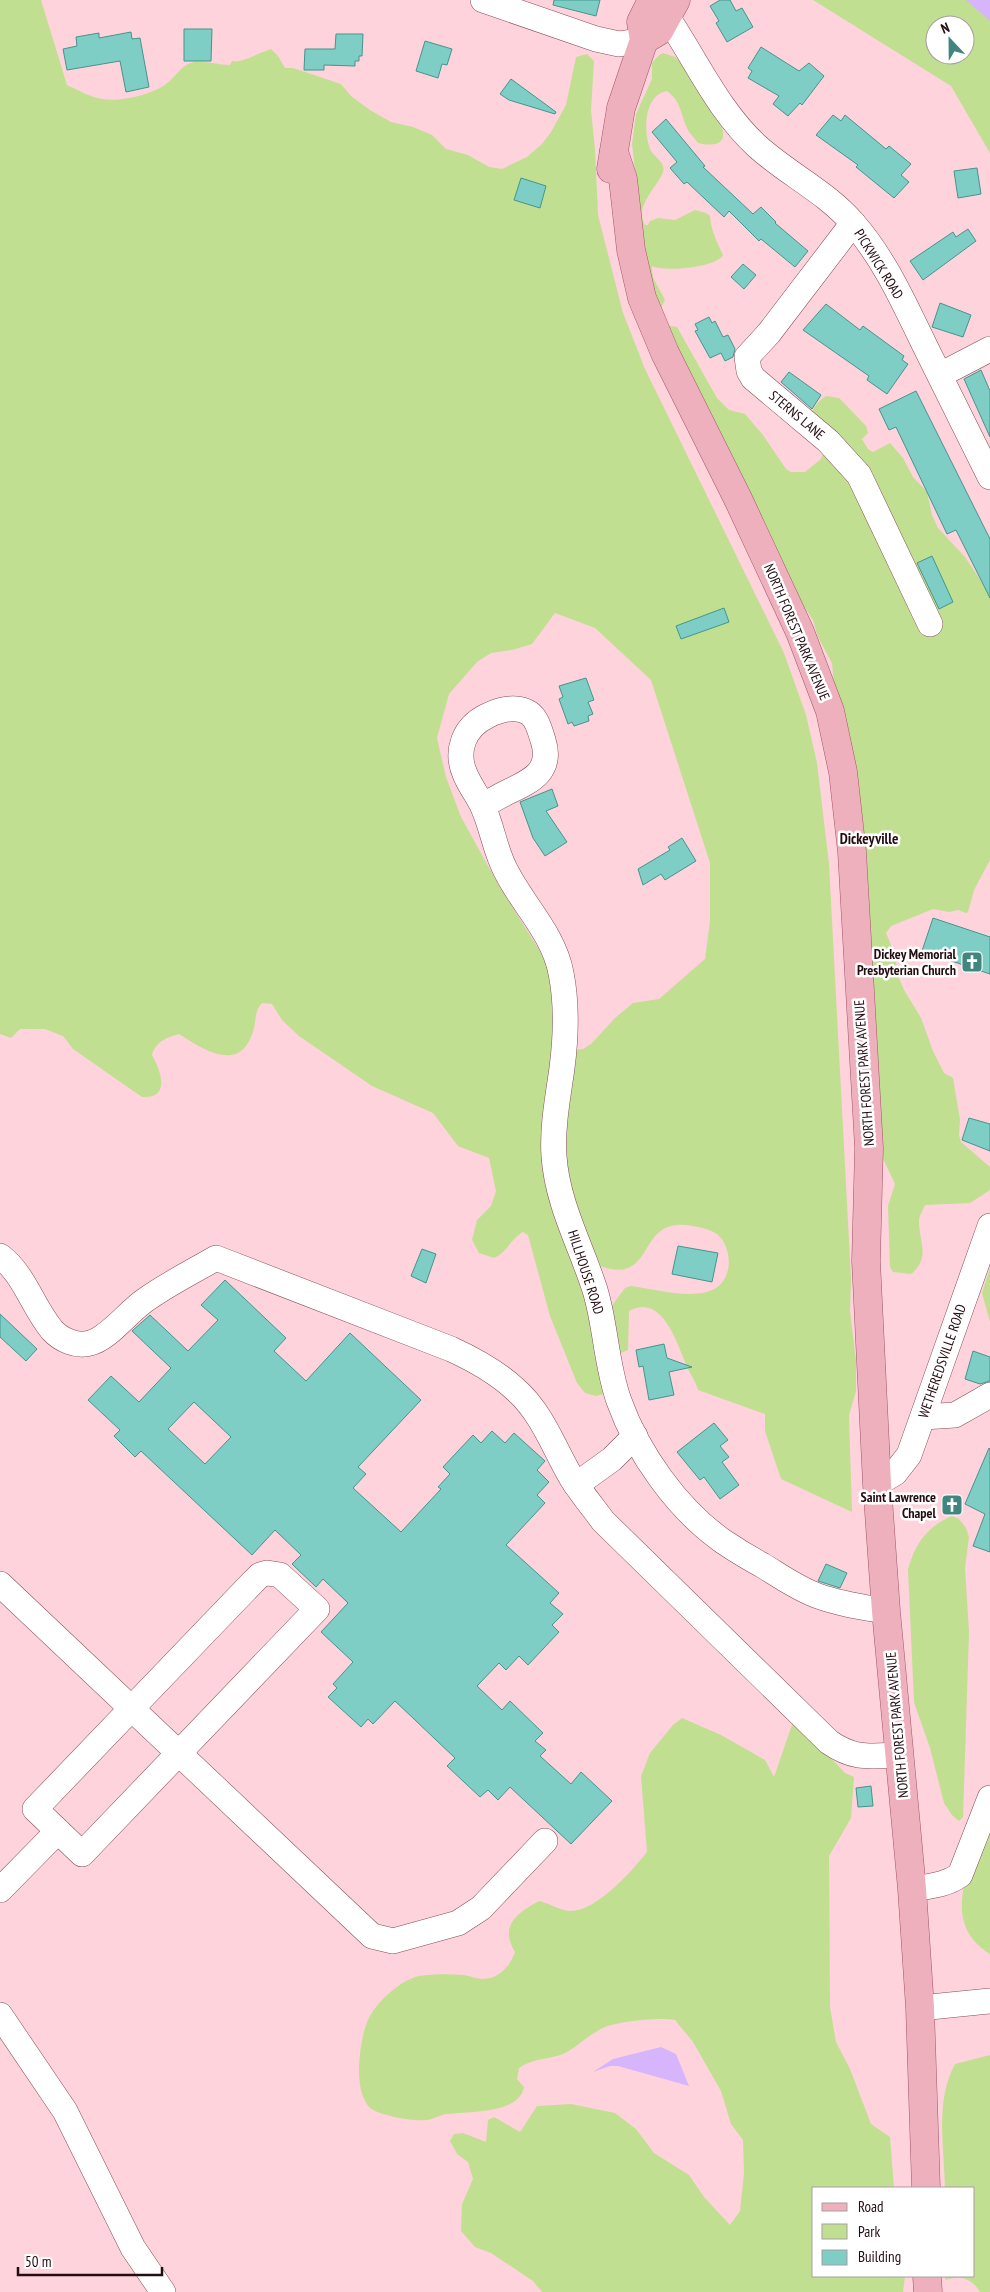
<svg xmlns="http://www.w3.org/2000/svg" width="990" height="2292" viewBox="0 0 990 2292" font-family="'PT Sans Narrow',sans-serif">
<rect width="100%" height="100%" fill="#fed3db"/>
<g fill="#c0df91" fill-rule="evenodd">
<path d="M 0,0 L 41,0 L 67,85 C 78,90 90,97 102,99 C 121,102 150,95 165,85 C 175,78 181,64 195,62 C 206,61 218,65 230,65 L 232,61 C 241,64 260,52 271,49 L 278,56 L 285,68 L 293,68 L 341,84 L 351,96 L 370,110 L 391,122 L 413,127 L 432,135 L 446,149 L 468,155 L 489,167 L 502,169 L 527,157 L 542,144 L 551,132 L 566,105 L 576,57 L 587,54 L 594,61 L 591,110 L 595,150 L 598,215 L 623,313 L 645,369 L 784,653 L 806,715 L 817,763 L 829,864 L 851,1279 L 850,1311 L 856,1361 L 856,1391 L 849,1415 L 852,1512 L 781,1479 L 765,1431 L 765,1414 L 698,1390 C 695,1379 688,1372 685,1362 C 676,1340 661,1293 629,1311 L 628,1350 L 613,1356 L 605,1315 L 625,1288 L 631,1286 C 655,1289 686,1299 710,1291 C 733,1283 734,1250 718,1235 C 713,1230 700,1227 693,1226 C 644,1217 653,1262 625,1269 C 616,1272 601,1266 592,1264 C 581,1236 567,1210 561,1181 C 552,1139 564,1092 567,1050 L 583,1049 L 591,1044 L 615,1018 L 633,1003 L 659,999 L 705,959 L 710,921 L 710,863 L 651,680 L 595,628 L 555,613 L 532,644 L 512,650 L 491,653 L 477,662 L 449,694 L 437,738 L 446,777 L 461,817 L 499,886 L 556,977 L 560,1056 L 554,1107 L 550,1127 L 550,1162 L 557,1191 L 590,1286 L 611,1392 L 596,1396 L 585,1393 L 577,1383 L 550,1316 L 528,1235 L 523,1232 C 510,1239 509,1251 494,1258 L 479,1253 L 472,1240 L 477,1220 L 491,1206 L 496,1191 L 489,1158 L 458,1146 L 433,1113 L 372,1086 L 299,1036 L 282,1020 L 272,1004 L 262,1003 C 255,1010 256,1019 254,1028 C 242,1074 207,1052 179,1034 C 166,1038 156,1041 152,1055 C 160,1069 172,1099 142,1097 L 73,1049 L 63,1036 L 45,1029 L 20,1029 L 11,1038 L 0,1034 Z"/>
<path d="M 813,0 L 990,0 L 990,153 L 951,86 ZM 935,25 L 965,25 L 965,55 L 935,55 Z"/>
<path d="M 663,53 L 675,57 L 682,64 C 694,81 758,156 698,143 C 695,138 690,134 688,130 C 680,114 682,102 667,91 C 643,95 643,134 651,151 C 654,156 661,160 663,166 C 668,179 632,202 645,225 L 648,225 L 650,221 L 658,218 L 675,220 L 695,210 L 706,213 L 710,216 C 711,231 717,242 723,255 C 716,268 664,272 652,266 C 651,280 660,288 665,300 L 660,310 L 648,285 L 632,144 L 636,114 L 652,79 L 652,63 L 659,55 Z"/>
<path d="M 665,325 L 677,327 L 717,398 L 729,410 L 745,414 L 763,435 L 786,469 L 791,472 L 805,472 L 821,459 L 824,451 C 812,431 801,413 826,396 L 839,398 L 845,404 L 866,426 L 868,433 L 862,439 L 868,449 L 873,452 L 890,443 L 903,458 L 913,477 L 927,492 L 932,515 L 938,528 L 965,557 L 985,587 L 990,589 L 990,860 L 974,890 L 968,912 L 966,913 L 958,910 L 949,912 L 933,909 L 891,926 L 886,933 L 894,952 L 899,978 L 904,990 L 921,1018 L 933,1051 L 944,1073 L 953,1078 L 960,1120 L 959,1135 L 961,1142 L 990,1167 L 990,1190 L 970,1203 L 925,1205 C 923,1210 919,1216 919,1221 C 919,1242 931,1258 911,1274 L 893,1272 L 890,1267 L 888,1206 L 895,1184 L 879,1150 L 832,663 L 818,637 L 813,620 L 790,586 Z"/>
<polygon points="990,1268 990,1322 982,1293"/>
<path d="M 952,1516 L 959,1519 L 966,1528 L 969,1537 L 965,1568 L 969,1632 L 963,1817 L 959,1821 L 952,1815 L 944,1803 L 930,1748 L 914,1702 L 908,1569 C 916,1542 927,1527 952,1516 Z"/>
<path d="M 682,1718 L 721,1735 L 765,1760 L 774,1777 L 794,1719 L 845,1773 L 854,1777 L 851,1818 L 829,1856 L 830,2007 L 836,2042 L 850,2069 L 871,2124 L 890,2137 L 894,2188 L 814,2188 L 814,2276 L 905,2276 L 903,2292 L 542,2292 L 533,2281 L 491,2253 L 475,2247 L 461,2231 L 462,2204 L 473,2179 L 468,2162 L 457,2154 L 450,2141 L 454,2134 L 463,2133 L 486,2142 L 488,2120 L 494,2117 L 520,2132 L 537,2106 L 571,2104 L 615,2113 L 636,2129 L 654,2153 L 689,2175 L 704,2197 L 730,2225 L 740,2211 L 744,2173 L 743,2140 L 731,2124 L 721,2091 L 693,2042 L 675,2020 C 658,2017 614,2021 599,2030 C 586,2037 576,2048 563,2054 C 547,2060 533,2058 519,2068 L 517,2079 L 524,2087 C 519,2114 470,2111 448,2114 C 441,2114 434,2119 427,2120 C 415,2122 376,2115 369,2107 C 360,2096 359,2081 359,2067 C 360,2051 362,2030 370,2016 C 379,2000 401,1980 419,1976 C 433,1974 449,1974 464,1975 C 470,1976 477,1979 483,1979 C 499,1979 510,1966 515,1952 C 499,1926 517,1913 539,1901 C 549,1903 559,1910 569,1911 C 595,1913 632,1871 647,1852 L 641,1776 L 650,1753 L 673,1725 Z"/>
<path d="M 990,1818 L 990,1954 C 937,1921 972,1862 990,1818 Z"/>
<path d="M 990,2055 L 990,2292 L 980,2292 C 972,2278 960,2275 946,2280 L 944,2276 L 974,2276 L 974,2188 L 945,2188 C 944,2147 935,2101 955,2064 Z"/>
</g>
<g fill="#d7b5fc">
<polygon points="966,0 990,0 990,21"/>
<polygon points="661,2047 676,2054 689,2086 618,2066 610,2066 593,2072 613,2059"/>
</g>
<g fill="#7ecec5" stroke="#44958d" fill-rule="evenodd">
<polygon points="554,0 600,0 596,16 553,5"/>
<polygon points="720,0 730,0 736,11 742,8 753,27 727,42 716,23 719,21 710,6"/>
<polygon points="184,29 212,29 211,61 184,61"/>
<polygon points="131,32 132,39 140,38 149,87 126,92 120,61 67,70 63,49 77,46 76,37 99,33 99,38"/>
<polygon points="336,34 363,34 362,56 359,56 359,61 355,61 355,66 324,65 324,70 304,70 305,49 335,49"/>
<polygon points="425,41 452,49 447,65 442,64 438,78 416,71"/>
<polygon points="761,47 799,71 809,63 824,76 802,105 800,103 788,116 773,104 779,96 748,78 752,71 748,68"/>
<polygon points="511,79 556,112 555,114 509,100 500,94"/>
<polygon points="833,115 841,121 845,115 886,149 889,146 911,164 901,175 909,182 894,198 856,167 858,165 816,135"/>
<polygon points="666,119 705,166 703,167 753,214 761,207 776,222 775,223 808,251 795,267 761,239 759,241 729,211 724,217 687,182 684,184 670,168 677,162 652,132"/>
<polygon points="977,168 981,194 958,198 954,171"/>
<polygon points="521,178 546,186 540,208 514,200"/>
<polygon points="968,229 976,241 923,280 910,261 953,232 956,237"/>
<polygon points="743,264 756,275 744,289 731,277"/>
<polygon points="940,303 971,315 963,337 932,327"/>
<polygon points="826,304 860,330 863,326 904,356 902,360 908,364 887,394 867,380 869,376 803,330"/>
<polygon points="709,317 712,323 715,321 723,337 728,335 735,349 733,357 725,361 721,353 710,358 695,331 698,330 695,324"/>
<polygon points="981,370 990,391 990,437 964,379"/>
<polygon points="789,372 821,395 812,409 781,382"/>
<polygon points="916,391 990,539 990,598 956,530 947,534 896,427 889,430 879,409"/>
<polygon points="932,556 953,602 939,609 917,563"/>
<polygon points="724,608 729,622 681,639 676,626"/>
<polygon points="586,678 594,700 588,702 593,714 588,716 589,721 574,726 572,722 568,724 559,699 563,697 559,686"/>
<polygon points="552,789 558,806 546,811 567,842 545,856 533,838 520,802"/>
<polygon points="682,838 696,861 665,880 661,874 643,885 638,869 670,850 668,847"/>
<polygon points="933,918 990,937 990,974 922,951"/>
<polygon points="969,1118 990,1124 990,1151 962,1140"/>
<polygon points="678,1246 718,1253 712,1282 672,1274"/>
<polygon points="422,1249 436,1254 426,1283 411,1276"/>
<path d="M 225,1280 L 286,1338 L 274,1351 L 306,1381 L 350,1333 L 421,1400 L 358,1467 L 366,1474 L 353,1488 L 401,1532 L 441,1489 L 438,1487 L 450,1474 L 443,1467 L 473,1435 L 481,1443 L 492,1431 L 505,1443 L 514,1433 L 545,1461 L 537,1470 L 549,1482 L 537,1495 L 545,1503 L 506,1545 L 559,1593 L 550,1603 L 563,1614 L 552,1625 L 559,1632 L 528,1665 L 519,1656 L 506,1670 L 499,1663 L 477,1686 L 502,1710 L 510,1701 L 543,1733 L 535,1741 L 546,1750 L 540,1756 L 571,1784 L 581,1772 L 612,1801 L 571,1844 L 510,1787 L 498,1800 L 488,1790 L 480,1797 L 447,1766 L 455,1758 L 395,1701 L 373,1724 L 368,1719 L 361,1727 L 328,1697 L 337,1688 L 333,1684 L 353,1662 L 321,1632 L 348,1603 L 323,1579 L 316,1587 L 292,1564 L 301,1555 L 275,1530 L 252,1555 L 141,1451 L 135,1457 L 114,1436 L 120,1430 L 88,1400 L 111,1376 L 139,1402 L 171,1368 L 132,1331 L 150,1315 L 188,1351 L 218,1320 L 201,1305 ZM 194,1402 L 231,1437 L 205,1464 L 168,1429 Z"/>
<polygon points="0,1314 37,1349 26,1361 0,1337"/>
<polygon points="664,1344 667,1358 692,1367 669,1372 674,1395 649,1400 643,1366 639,1367 636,1350"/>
<polygon points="973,1351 990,1357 990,1381 980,1384 965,1379"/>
<polygon points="714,1423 728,1440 720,1446 729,1457 722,1462 739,1485 720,1499 704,1477 700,1480 677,1452"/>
<polygon points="989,1448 990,1449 990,1552 973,1546 985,1514 965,1504"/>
<polygon points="826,1564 847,1573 840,1588 818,1581"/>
<polygon points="871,1786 873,1806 858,1807 856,1788"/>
</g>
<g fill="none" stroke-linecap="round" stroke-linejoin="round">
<g stroke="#864c59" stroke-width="26">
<g id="minor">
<polyline points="483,0 596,39 619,44 644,40"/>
<path d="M 667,17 C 696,60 719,112 758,147 C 788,174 826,192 853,223 C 884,258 904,303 924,344 C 946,388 968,432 990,477"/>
<polyline points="853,223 769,333 747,357 749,371 753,378 828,441 859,475 930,624"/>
<polyline points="940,375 990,349"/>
<path d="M 483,807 C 508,785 557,784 543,740 C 540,731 537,718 529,713 C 516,705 499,710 487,716 C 464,727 455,751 465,774 C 470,786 478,796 483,807 C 493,829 495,852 507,873 C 524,906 554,935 561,973 C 567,1003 566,1037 562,1068 C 558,1097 552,1127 554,1156 C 557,1203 581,1246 595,1290 C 606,1326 606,1365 619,1401 C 638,1454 678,1510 724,1542 C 736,1550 749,1558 762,1565 C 780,1576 798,1589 818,1596 C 840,1604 862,1607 886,1611"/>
<path d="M 0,1256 C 25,1275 32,1306 52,1330 C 61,1340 77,1347 90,1343 C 108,1339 128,1312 144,1301 C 166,1285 192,1272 216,1258 L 451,1349 C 475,1360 497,1372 516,1390 C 542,1413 554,1448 571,1477 C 581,1493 592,1506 603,1521 L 829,1742 C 855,1760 870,1756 900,1755"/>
<polyline points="923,1417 955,1415 990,1395"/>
<polyline points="877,1484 895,1473 909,1455 990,1226"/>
<polyline points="576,1485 612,1459 635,1436"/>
<polygon points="267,1573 280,1575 317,1609 82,1854 35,1809 252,1583 260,1575"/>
<polyline points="0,1584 372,1936 393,1941 458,1923 481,1908 545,1841"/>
<path d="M 912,1889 C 930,1886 946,1885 960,1875 L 990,1798"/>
<polyline points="0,1890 58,1831"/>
<polyline points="920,2008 990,2001"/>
<polyline points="0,2015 65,2111 133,2248 163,2292"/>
</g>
</g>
<g stroke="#a15466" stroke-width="29">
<g id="major">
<polyline points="644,40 659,31 676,0"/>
<polyline points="614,152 623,179 631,250 642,298 665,353 738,499 800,632 830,711 843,772 852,852 869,1148 866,1261 877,1484 886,1611 912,1889 920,2008 926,2188"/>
<polyline points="611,169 621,108 644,40 641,22 652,0"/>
<polyline points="927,2276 928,2292"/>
</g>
</g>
<use href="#minor" stroke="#fff" stroke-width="25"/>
<use href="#major" stroke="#efb0be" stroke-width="28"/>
</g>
<defs>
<g id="church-square" transform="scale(1.125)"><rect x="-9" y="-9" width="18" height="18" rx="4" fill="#40867f" stroke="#fff"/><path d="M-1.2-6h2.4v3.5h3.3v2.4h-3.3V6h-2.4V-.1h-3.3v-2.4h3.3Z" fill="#fff"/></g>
</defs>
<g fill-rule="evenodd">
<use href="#church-square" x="972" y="962"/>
<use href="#church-square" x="952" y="1505"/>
</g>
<g text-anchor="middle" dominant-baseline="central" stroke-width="5" stroke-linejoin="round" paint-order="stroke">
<g font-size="14" fill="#240d12" stroke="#fff">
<text transform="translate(879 264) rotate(58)">PICKWICK ROAD</text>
<text transform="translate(797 415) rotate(40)">STERNS LANE</text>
<text transform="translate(797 632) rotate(67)">NORTH FOREST PARK AVENUE</text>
<text transform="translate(864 1073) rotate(-94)">NORTH FOREST PARK AVENUE</text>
<text transform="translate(586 1272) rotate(72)">HILLHOUSE ROAD</text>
<text transform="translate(942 1361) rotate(-71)">WETHEREDSVILLE ROAD</text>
<text transform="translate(897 1725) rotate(-95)">NORTH FOREST PARK AVENUE</text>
</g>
<g font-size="14" font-weight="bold" fill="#240d12" stroke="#fff" text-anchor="end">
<text x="956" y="954">Dickey Memorial<tspan x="956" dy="16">Presbyterian Church</tspan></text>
<text x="936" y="1497">Saint Lawrence<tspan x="936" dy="16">Chapel</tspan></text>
</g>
<g font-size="15" font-weight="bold" fill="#240d12" stroke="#fff">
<text x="869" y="838">Dickeyville</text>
</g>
</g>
<rect x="812" y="2187" width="162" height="90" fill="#ffffff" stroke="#a79ea0"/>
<rect x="822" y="2203" width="25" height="8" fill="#efb0be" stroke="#a79ea0"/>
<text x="858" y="2212" font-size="15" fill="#240d12">Road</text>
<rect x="822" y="2224" width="25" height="15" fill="#c0df91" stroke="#a79ea0"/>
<text x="858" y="2237" font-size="15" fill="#240d12">Park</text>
<rect x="822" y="2250" width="25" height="15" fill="#7ecec5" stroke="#a79ea0"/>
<text x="858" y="2262" font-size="15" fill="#240d12">Building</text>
<g transform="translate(950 40) rotate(338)"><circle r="24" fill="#ffffff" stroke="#a79ea0"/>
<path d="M0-4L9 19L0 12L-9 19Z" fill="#40867f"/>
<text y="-8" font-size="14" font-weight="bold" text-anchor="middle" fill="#240d12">N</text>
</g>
<path d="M18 2267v8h144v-8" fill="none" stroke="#240d12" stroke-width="2.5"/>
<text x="25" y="2267" font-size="15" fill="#240d12" stroke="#ffffff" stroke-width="4" paint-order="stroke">50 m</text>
</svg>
